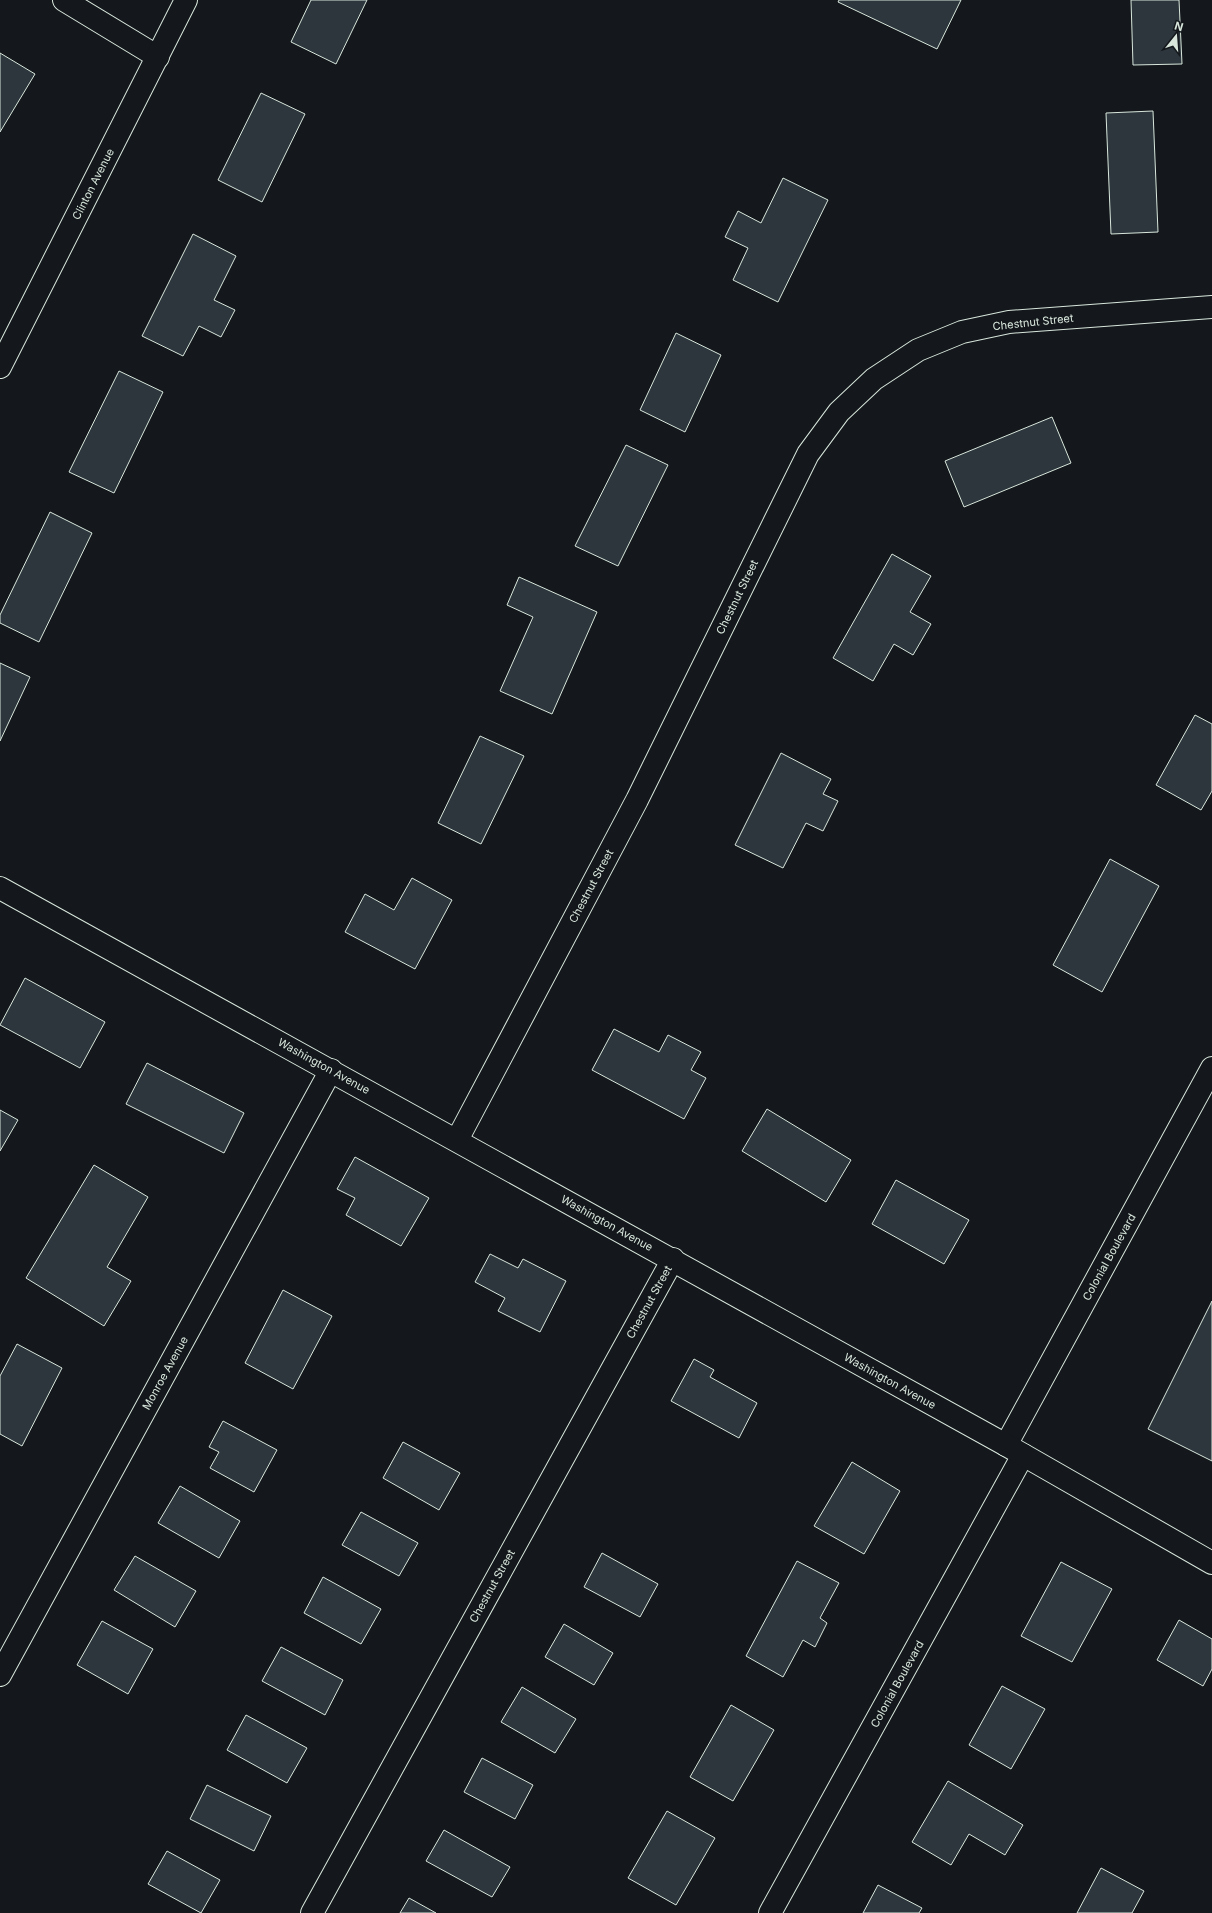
<svg xmlns="http://www.w3.org/2000/svg" width="1212" height="1913" viewBox="0 0 1212 1913" font-family="Inter,sans-serif">
<rect width="100%" height="100%" fill="#14181c"/>
<g fill="#2c363c" stroke="#d8e6dc">
<polygon points="311,0 367,0 336,64 291,42"/>
<polygon points="839,0 961,0 937,49 838,2"/>
<polygon points="1131,0 1179,0 1182,64 1133,65"/>
<polygon points="0,53 35,74 0,132"/>
<polygon points="261,93 305,114 262,202 218,180"/>
<polygon points="1153,111 1158,232 1111,234 1106,113"/>
<polygon points="783,178 828,200 778,302 733,280 748,248 725,237 738,211 761,223"/>
<polygon points="193,234 236,256 214,300 235,310 221,337 199,326 183,356 142,336"/>
<polygon points="676,333 721,355 685,432 640,410"/>
<polygon points="119,371 163,392 114,493 69,472"/>
<polygon points="1052,417 1071,463 964,507 945,461"/>
<polygon points="626,445 668,465 618,566 575,546"/>
<polygon points="50,512 92,533 39,642 0,623 0,615"/>
<polygon points="892,554 931,576 910,612 931,624 913,655 894,644 873,681 833,658"/>
<polygon points="519,577 597,612 552,714 500,691 533,617 507,605"/>
<polygon points="0,663 30,677 0,741"/>
<polygon points="1195,715 1212,724 1212,791 1201,810 1156,785"/>
<polygon points="480,736 524,756 481,844 438,823"/>
<polygon points="781,753 831,779 823,794 838,801 823,831 806,823 783,868 735,845"/>
<polygon points="1110,859 1159,886 1102,992 1053,965"/>
<polygon points="412,878 452,900 415,969 345,932 365,894 394,910"/>
<polygon points="25,978 105,1022 80,1068 0,1025"/>
<polygon points="614,1029 659,1052 668,1035 701,1052 691,1070 706,1078 684,1119 592,1070"/>
<polygon points="147,1063 244,1113 224,1153 126,1104"/>
<polygon points="767,1109 851,1160 826,1202 742,1151"/>
<polygon points="0,1110 18,1120 0,1151"/>
<polygon points="355,1157 429,1198 401,1246 346,1215 355,1198 337,1189"/>
<polygon points="94,1165 148,1197 107,1267 131,1281 104,1326 26,1278"/>
<polygon points="896,1180 969,1220 944,1264 872,1224"/>
<polygon points="490,1254 518,1268 523,1259 566,1281 540,1332 498,1311 505,1298 475,1282"/>
<polygon points="283,1290 332,1316 293,1389 245,1363"/>
<polygon points="1212,1301 1212,1461 1148,1429"/>
<polygon points="17,1344 62,1368 22,1446 0,1434 0,1376"/>
<polygon points="694,1359 714,1370 710,1377 757,1403 739,1438 671,1401"/>
<polygon points="223,1421 277,1450 254,1492 210,1468 219,1452 209,1447"/>
<polygon points="403,1442 460,1473 439,1510 383,1478"/>
<polygon points="852,1462 900,1491 864,1554 814,1526"/>
<polygon points="180,1486 240,1521 219,1558 158,1523"/>
<polygon points="361,1512 418,1543 399,1576 342,1545"/>
<polygon points="602,1553 658,1584 640,1617 584,1587"/>
<polygon points="135,1556 196,1591 175,1627 114,1590"/>
<polygon points="797,1561 839,1583 820,1618 827,1623 815,1647 803,1640 783,1677 746,1656"/>
<polygon points="1061,1562 1112,1589 1072,1662 1021,1636"/>
<polygon points="323,1577 381,1609 361,1644 304,1613"/>
<polygon points="1179,1620 1212,1639 1212,1669 1203,1686 1157,1660"/>
<polygon points="102,1621 153,1649 128,1694 77,1665"/>
<polygon points="564,1624 613,1653 594,1685 545,1657"/>
<polygon points="281,1647 343,1680 325,1715 262,1681"/>
<polygon points="1002,1686 1045,1709 1011,1769 969,1745"/>
<polygon points="522,1687 576,1719 555,1753 501,1722"/>
<polygon points="731,1705 774,1730 733,1801 690,1777"/>
<polygon points="246,1715 307,1748 287,1783 227,1750"/>
<polygon points="482,1758 533,1785 515,1819 464,1792"/>
<polygon points="948,1781 1023,1825 1005,1855 969,1834 951,1865 912,1842"/>
<polygon points="207,1785 271,1816 254,1851 190,1819"/>
<polygon points="667,1811 715,1838 676,1905 628,1878"/>
<polygon points="444,1830 510,1867 492,1897 426,1861"/>
<polygon points="167,1851 220,1880 201,1913 148,1884"/>
<polygon points="1101,1868 1144,1891 1132,1913 1077,1913"/>
<polygon points="878,1885 922,1908 919,1913 863,1913"/>
<polygon points="409,1898 436,1913 400,1913"/>
</g>
<g fill="none" stroke-linecap="round" stroke-linejoin="round">
<g stroke="#d8e6dc" stroke-width="24">
<g id="street">
<polyline points="64,0 158,57"/>
<polyline points="0,367 186,0"/>
<polyline points="457,1140 637,800 808,454 839,412 874,379 918,350 962,332 1009,322 1212,307"/>
<polyline points="1006,1445 1212,1068"/>
<polyline points="0,1675 331,1070"/>
<polyline points="312,1913 673,1259"/>
<polyline points="770,1913 1023,1455"/>
</g>
</g>
<g stroke="#d8e6dc" stroke-width="24">
<polyline id="primary" points="0,888 1006,1445 1212,1563"/>
</g>
<use href="#street" stroke="#14181c" stroke-width="22"/>
<use href="#primary" stroke="#14181c" stroke-width="22"/>
</g>
<g text-anchor="middle" dominant-baseline="central" stroke-width="3" stroke-linejoin="round" paint-order="stroke">
<g font-size="11" fill="#d8e6dc" stroke="#14181c">
<text transform="translate(93 184) rotate(-63)">Clinton Avenue</text>
<text transform="translate(1033 322) rotate(-6)">Chestnut Street</text>
<text transform="translate(737 597) rotate(-64)">Chestnut Street</text>
<text transform="translate(591 886) rotate(-62)">Chestnut Street</text>
<text transform="translate(324 1066) rotate(29)">Washington Avenue</text>
<text transform="translate(607 1223) rotate(29)">Washington Avenue</text>
<text transform="translate(1109 1257) rotate(-61)">Colonial Boulevard</text>
<text transform="translate(649 1302) rotate(-61)">Chestnut Street</text>
<text transform="translate(165 1373) rotate(-61)">Monroe Avenue</text>
<text transform="translate(890 1381) rotate(29)">Washington Avenue</text>
<text transform="translate(492 1586) rotate(-61)">Chestnut Street</text>
<text transform="translate(897 1684) rotate(-61)">Colonial Boulevard</text>
</g>
</g>
<g transform="translate(1176 36) rotate(17)" stroke="#14181c" stroke-width="3" paint-order="stroke">
<path d="M0-3L7 15L0 10L-7 15Z" fill="#d8e6dc"/>
<text y="-6" font-size="11" font-weight="bold" text-anchor="middle" fill="#d8e6dc">N</text>
</g>
</svg>
